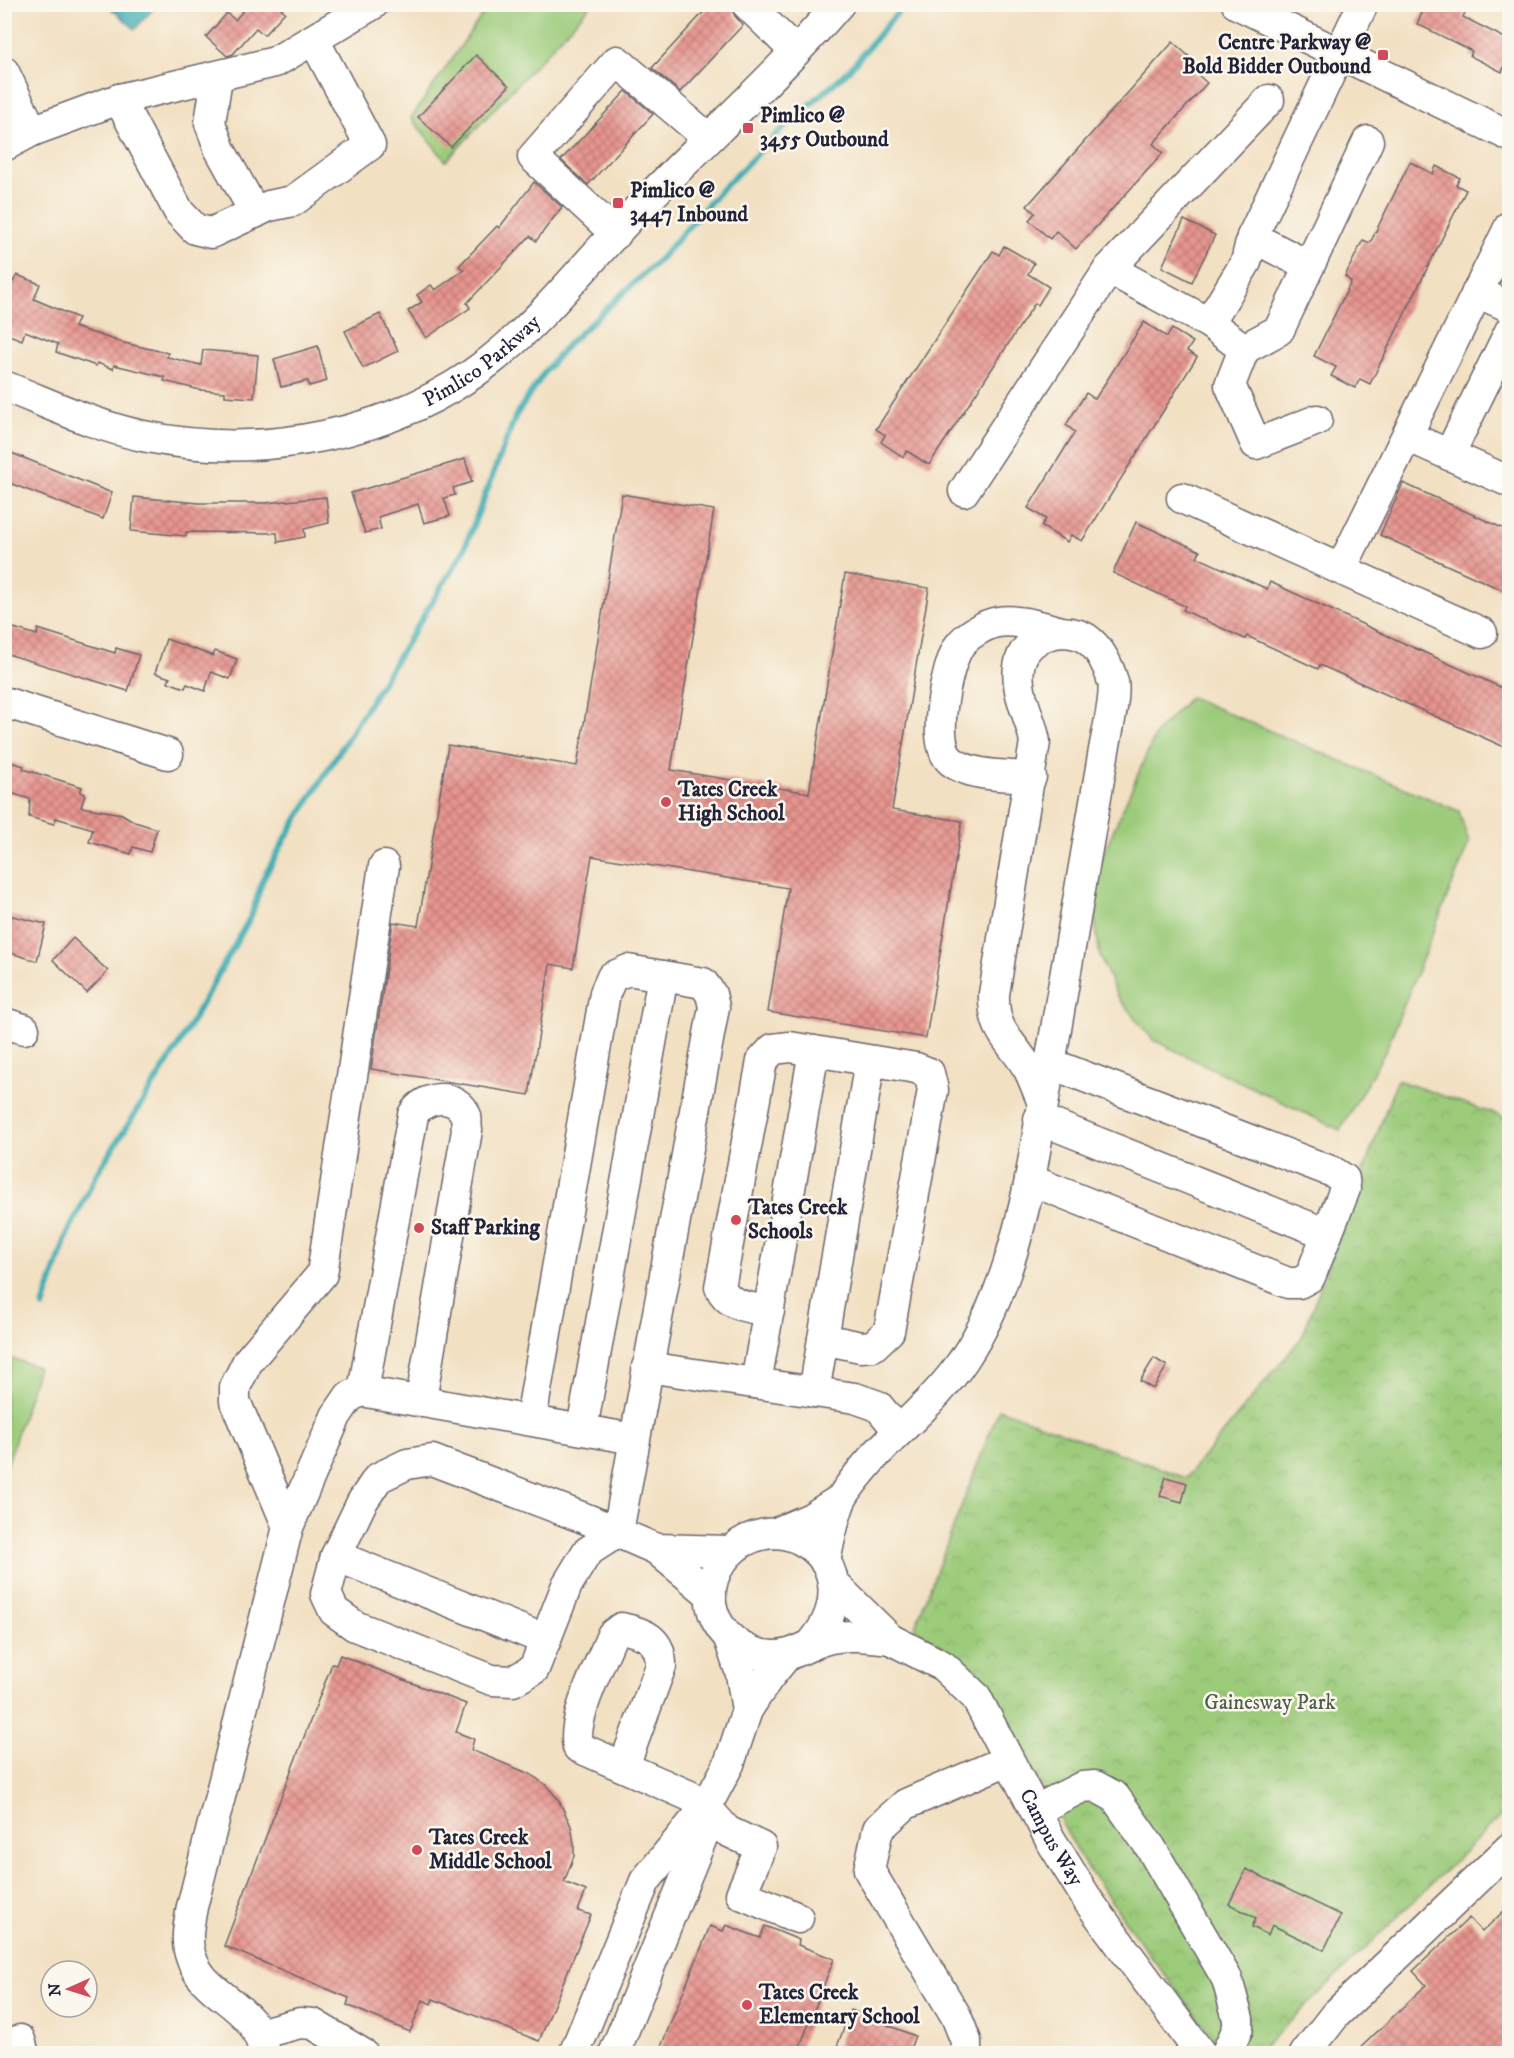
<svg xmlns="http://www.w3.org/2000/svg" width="1514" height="2058" viewBox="0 0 1514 2058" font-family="'IM FELL DW Pica',serif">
<defs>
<pattern id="park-crowns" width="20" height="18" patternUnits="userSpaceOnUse" patternTransform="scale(1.5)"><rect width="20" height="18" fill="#9ccb7a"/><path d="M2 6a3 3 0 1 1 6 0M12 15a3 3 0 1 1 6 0" fill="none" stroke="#86ae6a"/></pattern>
<pattern id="building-cross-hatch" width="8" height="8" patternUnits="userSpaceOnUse" patternTransform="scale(1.5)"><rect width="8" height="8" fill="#e7958f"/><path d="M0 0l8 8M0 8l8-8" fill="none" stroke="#bb7976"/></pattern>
</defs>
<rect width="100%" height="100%" fill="#fbf7ec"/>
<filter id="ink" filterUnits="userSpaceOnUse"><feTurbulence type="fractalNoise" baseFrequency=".0167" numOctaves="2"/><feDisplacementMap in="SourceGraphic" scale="12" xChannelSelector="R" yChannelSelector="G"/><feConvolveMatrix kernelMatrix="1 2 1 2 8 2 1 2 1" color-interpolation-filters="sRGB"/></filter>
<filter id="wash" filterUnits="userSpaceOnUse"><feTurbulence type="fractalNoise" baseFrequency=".008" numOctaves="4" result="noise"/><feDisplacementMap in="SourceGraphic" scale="24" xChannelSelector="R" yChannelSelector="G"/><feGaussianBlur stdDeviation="1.35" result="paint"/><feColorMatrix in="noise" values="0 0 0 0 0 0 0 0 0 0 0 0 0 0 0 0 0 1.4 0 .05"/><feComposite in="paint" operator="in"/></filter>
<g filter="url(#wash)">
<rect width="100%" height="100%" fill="#f2e0c2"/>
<g fill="#9ccb7a" stroke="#5f765a" stroke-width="1.5">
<polygon points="489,5 591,5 446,161 411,118"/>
<polygon points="1190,697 1459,811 1469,843 1385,1052 1340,1130 1153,1040 1117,996 1100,956 1090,884 1156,733"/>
<polygon points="13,1359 38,1367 5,1472 5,1383"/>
</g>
<polygon fill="url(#park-crowns)" stroke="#5f765a" stroke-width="1.5" points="1397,1080 1509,1119 1509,1808 1258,2053 1225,2053 1149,1954 1082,1860 977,1669 914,1629 999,1409 1186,1478 1302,1337"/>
<polygon fill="#3aacb3" stroke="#2e6777" stroke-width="1.5" points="107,5 157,5 135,29"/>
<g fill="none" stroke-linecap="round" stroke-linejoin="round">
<polyline stroke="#3aacb3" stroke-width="6" points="43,1307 67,1235 97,1173 177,1048 251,916 263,879 285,839 463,552 516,415 546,370 568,344 660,259 719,192 778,133 848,71 905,4"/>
</g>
<g id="blocks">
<g fill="url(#building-cross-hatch)">
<polygon points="249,4 276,4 285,12 264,35 256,28 233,54 227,56 206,37 227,13 235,20"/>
<polygon points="711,4 730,4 735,16 743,25 680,92 652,68"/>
<polygon points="1426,4 1469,4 1463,17 1509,40 1509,56 1502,72 1470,56 1472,51 1417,24"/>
<polygon points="1173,42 1194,61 1189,67 1207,83 1153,144 1163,153 1076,249 1056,231 1050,239 1029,220 1035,213 1027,206"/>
<polygon points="476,55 509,86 451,147 418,117"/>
<polygon points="626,91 653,114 588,185 561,160"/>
<polygon points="1410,162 1433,174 1436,166 1460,178 1456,185 1466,190 1370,384 1360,379 1355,388 1331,376 1336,367 1314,356 1351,282 1345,276 1363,240 1370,243"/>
<polygon points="534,182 562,207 536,241 530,236 467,303 470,308 426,338 408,311 422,302 417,295 431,285 435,290 464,270 459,266 497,226 499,228"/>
<polygon points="1184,220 1215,235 1192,282 1162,267"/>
<polygon points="1004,246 1034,263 1028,274 1049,287 1038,305 1035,303 929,465 907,451 903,457 881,442 885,435 876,429 993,251 999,255"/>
<polygon points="17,275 40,284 34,299 78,318 74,327 124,343 168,353 167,357 201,365 203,350 258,355 254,398 225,396 225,392 200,390 164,381 165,377 114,365 113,369 97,363 96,366 56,352 58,344 25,331 22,340 4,333 4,298"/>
<polygon points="380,314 398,351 363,368 345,331"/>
<polygon points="1144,322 1167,337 1172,329 1193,342 1187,351 1197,357 1082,541 1071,535 1067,542 1041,526 1046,519 1028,508 1075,432 1066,425 1086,393 1095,399"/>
<polygon points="318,346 327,381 309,386 308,381 281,387 274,359"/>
<polygon points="4,450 112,493 103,519 4,481"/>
<polygon points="465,459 472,482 453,488 455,495 444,498 450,516 424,523 418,504 378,517 381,529 365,533 351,493"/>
<polygon points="1403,483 1509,531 1509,593 1380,535"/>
<polygon points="622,494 714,510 671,770 809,793 845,574 929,588 892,810 962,821 926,1038 768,1012 788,888 592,856 573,968 550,964 529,1095 371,1069 393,922 418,926 448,745 577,766"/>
<polygon points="134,497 199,503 266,503 326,497 329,523 304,529 305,537 278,542 277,533 186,532 186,536 131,531"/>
<polygon points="1136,522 1200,551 1197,557 1267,589 1270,582 1509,691 1509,749 1320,665 1318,669 1247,636 1245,639 1183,610 1185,606 1113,573"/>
<polygon points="4,625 37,635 38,629 115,653 116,648 139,655 128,691 4,653"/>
<polygon points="166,639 213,656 215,651 237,659 230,679 211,672 205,691 187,684 185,688 168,682 170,678 155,673"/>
<polygon points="4,760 24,766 23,769 82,787 80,792 85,794 81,807 122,814 135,822 157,829 150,852 133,847 131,854 89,842 93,829 56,818 54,824 29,817 30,799 4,791"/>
<polygon points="4,914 46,924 37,961 4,951"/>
<polygon points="73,938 108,971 87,993 53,960"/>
<polygon points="1154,1358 1167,1366 1153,1389 1140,1381"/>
<polygon points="1166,1477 1187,1483 1182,1502 1160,1496"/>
<polygon points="340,1655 466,1704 456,1732 474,1739 471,1750 530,1774 547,1786 558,1799 571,1826 574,1844 574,1856 564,1882 586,1891 578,1911 591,1915 539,2041 433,1999 431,2004 423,2000 410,2032 347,2005 349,1998 224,1946 332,1664 336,1665"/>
<polygon points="1246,1869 1341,1915 1324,1950 1272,1925 1268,1935 1252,1927 1256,1918 1229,1904"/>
<polygon points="1509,1906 1509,2054 1354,2054 1426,1985 1413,1971 1469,1918 1482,1932"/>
<polygon points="726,1925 760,1938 765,1926 799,1940 798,1945 834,1959 797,2054 658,2054 710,1926 723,1931"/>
<polygon points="851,2010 915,2036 908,2054 834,2054"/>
</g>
</g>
</g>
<g filter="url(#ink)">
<use href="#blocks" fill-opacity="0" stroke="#6b646a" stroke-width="1.5"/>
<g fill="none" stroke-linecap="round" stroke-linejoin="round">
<g stroke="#6b646a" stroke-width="33">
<g id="minor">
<polyline points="747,4 795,51"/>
<polyline points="1237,4 1510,136"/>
<polyline points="4,72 32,131"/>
<polyline points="217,77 210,123 220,150 255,213"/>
<polyline points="119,99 179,212 195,229 211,233 269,206 293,201 370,145 314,40"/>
<polyline points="4,146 32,131 119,99 275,62 373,4"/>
<polyline points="616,234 533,157 617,61 708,138"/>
<polyline points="1252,237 1309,266"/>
<polyline points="1109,269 1209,323 1244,349 1230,385 1256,444 1317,420"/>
<polyline points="1477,292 1510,307"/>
<polyline points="1209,323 1246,262 1252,237 1363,4"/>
<polyline points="1244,349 1279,330 1368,141"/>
<path id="s1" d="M 4,386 C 50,404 95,426 143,436 C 261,461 395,435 490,361 C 546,317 590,258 639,208 C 705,140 777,76 839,4"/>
<polyline points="1407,436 1510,482"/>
<polyline points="1449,455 1510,331"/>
<polyline points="964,491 1109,269 1269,100"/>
<polyline points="1182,498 1482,633"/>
<polyline points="1341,569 1510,226"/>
<polyline points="4,702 168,754"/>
<path d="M 1031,777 C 1007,775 971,777 951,761 C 930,744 946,667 959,646 C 966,636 985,624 998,622 C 1018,619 1042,627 1061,632"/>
<polyline points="4,1023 24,1029"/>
<polyline points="1039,1119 1327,1234"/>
<polyline points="1030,1180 1288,1283 1299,1283 1310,1277 1345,1189 1344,1179 1333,1172 1049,1063"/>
<path d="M 769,1311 C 748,1307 729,1307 720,1287 L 762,1061 L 773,1049 L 790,1047 L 916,1068 L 929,1073 L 933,1090 L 889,1331 L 873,1346 L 861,1347 L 823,1339"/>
<polyline points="647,1367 855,1398 878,1406 898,1430"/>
<polyline points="756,1383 814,1051"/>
<path d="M 363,1391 L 413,1115 C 423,1096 457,1091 466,1116 C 467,1119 466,1126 467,1130 L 421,1400"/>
<polyline points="814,1392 870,1061"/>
<polyline points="531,1419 605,993 612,977 628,970 703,983 711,994 714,1007 618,1532 587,1552 567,1585 534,1669 513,1681 492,1680 355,1626 334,1611 326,1594 336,1556 362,1502 378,1478 407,1464 432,1460 589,1520 656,1549 711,1595"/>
<polyline points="582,1429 663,976"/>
<polyline points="288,1527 235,1401 235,1387 248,1361 322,1274 384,866"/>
<polyline points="776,1533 811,1518 841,1499"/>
<polyline points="656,1549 729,1551"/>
<polyline points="336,1556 546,1640"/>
<path d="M 825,1562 C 829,1542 833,1519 841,1500 C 848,1486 861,1472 871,1460 C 902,1426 939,1397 964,1359 C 1000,1305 1017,1242 1030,1180 L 1104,750 C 1107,733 1116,697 1113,682 C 1109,667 1100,648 1087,639 C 1062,623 1023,637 1019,667 C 1015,693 1031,717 1035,742 L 994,994 C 993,1034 1011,1039 1029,1070 C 1034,1080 1038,1091 1042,1101"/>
<path id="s2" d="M 833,1583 L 890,1639 L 943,1666 L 976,1697 L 1050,1839 L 1089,1902 L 1201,2054"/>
<polyline points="729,1638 741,1674 747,1710"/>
<path d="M 813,1642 C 840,1611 844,1564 803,1541 C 749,1511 685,1576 721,1628 C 736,1649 763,1661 789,1654 C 804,1650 815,1641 831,1638 C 850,1634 870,1637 890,1639"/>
<path d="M 624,1766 L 661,1666 C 661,1639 645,1633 621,1628 L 612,1635 C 601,1663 571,1718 578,1747 L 690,1796 L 706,1807 L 727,1831 L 761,1847 L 741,1894 L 798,1918"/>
<polyline points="1036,1810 1082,1787 1095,1786 1115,1797 1151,1848 1227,1979 1238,2019 1238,2028 1226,2054"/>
<polyline points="258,2034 300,2023 313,2024 363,2054"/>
<polyline points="20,2040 24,2054"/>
<path d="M 264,2054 C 258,2003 204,1999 191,1957 C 185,1941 189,1923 192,1907 L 288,1527 L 336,1416 L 349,1397 L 361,1391 L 634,1439"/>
<polyline points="574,2054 645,1881 706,1807 729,1764 747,1710 768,1678 787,1655"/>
<polyline points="614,2054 705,1830 705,1813"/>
<polyline points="966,2054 966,2041 956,2016 869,1870 878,1829 906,1804 1008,1760"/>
<polyline points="1305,2054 1335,2015 1510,1848"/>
</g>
</g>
<use href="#minor" stroke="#fff" stroke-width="30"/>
</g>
</g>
<g fill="#d1495b" stroke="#fbf7ec" stroke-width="2">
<rect x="1377" y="49" width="12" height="12" rx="3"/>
<rect x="742" y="122" width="12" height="12" rx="3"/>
<rect x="612" y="197" width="12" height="12" rx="3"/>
<circle cx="666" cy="802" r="6"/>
<circle cx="736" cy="1220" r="6"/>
<circle cx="419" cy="1228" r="6"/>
<circle cx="417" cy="1850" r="6"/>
<circle cx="747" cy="2005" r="6"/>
</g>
<g text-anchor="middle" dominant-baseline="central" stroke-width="5" stroke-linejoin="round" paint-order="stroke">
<g font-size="21" font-weight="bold" fill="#22223b" stroke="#fbf7ec" text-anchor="start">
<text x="1371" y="43" text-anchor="end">Centre Parkway @<tspan x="1371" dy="24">Bold Bidder Outbound</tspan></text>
<text x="760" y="116">Pimlico @<tspan x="760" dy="24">3455 Outbound</tspan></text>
<text x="630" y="191">Pimlico @<tspan x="630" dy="24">3447 Inbound</tspan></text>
<text x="678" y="790">Tates Creek<tspan x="678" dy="24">High School</tspan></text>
<text x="748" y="1208">Tates Creek<tspan x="748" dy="24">Schools</tspan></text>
<text x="431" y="1228">Staff Parking</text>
<text x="429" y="1838">Tates Creek<tspan x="429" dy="24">Middle School</tspan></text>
<text x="759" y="1993">Tates Creek<tspan x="759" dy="24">Elementary School</tspan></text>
</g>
<g font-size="21" fill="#22223b" stroke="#fbf7ec">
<text stroke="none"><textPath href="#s1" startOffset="507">Pimlico Parkway</textPath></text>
<text stroke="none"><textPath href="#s2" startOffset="344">Campus Way</textPath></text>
</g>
<g font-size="21" fill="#4d5d51" stroke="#fbf7ec">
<text x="1270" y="1703">Gainesway Park</text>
</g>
</g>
<rect width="1514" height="2058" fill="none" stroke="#fbf7ec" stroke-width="24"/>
<g transform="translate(69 1989) rotate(267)"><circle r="28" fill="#fbf7ec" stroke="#a4a2a5" stroke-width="1.5"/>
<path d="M0-4.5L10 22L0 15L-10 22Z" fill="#d1495b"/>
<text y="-9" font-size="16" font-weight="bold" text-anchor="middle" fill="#22223b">N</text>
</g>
</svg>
